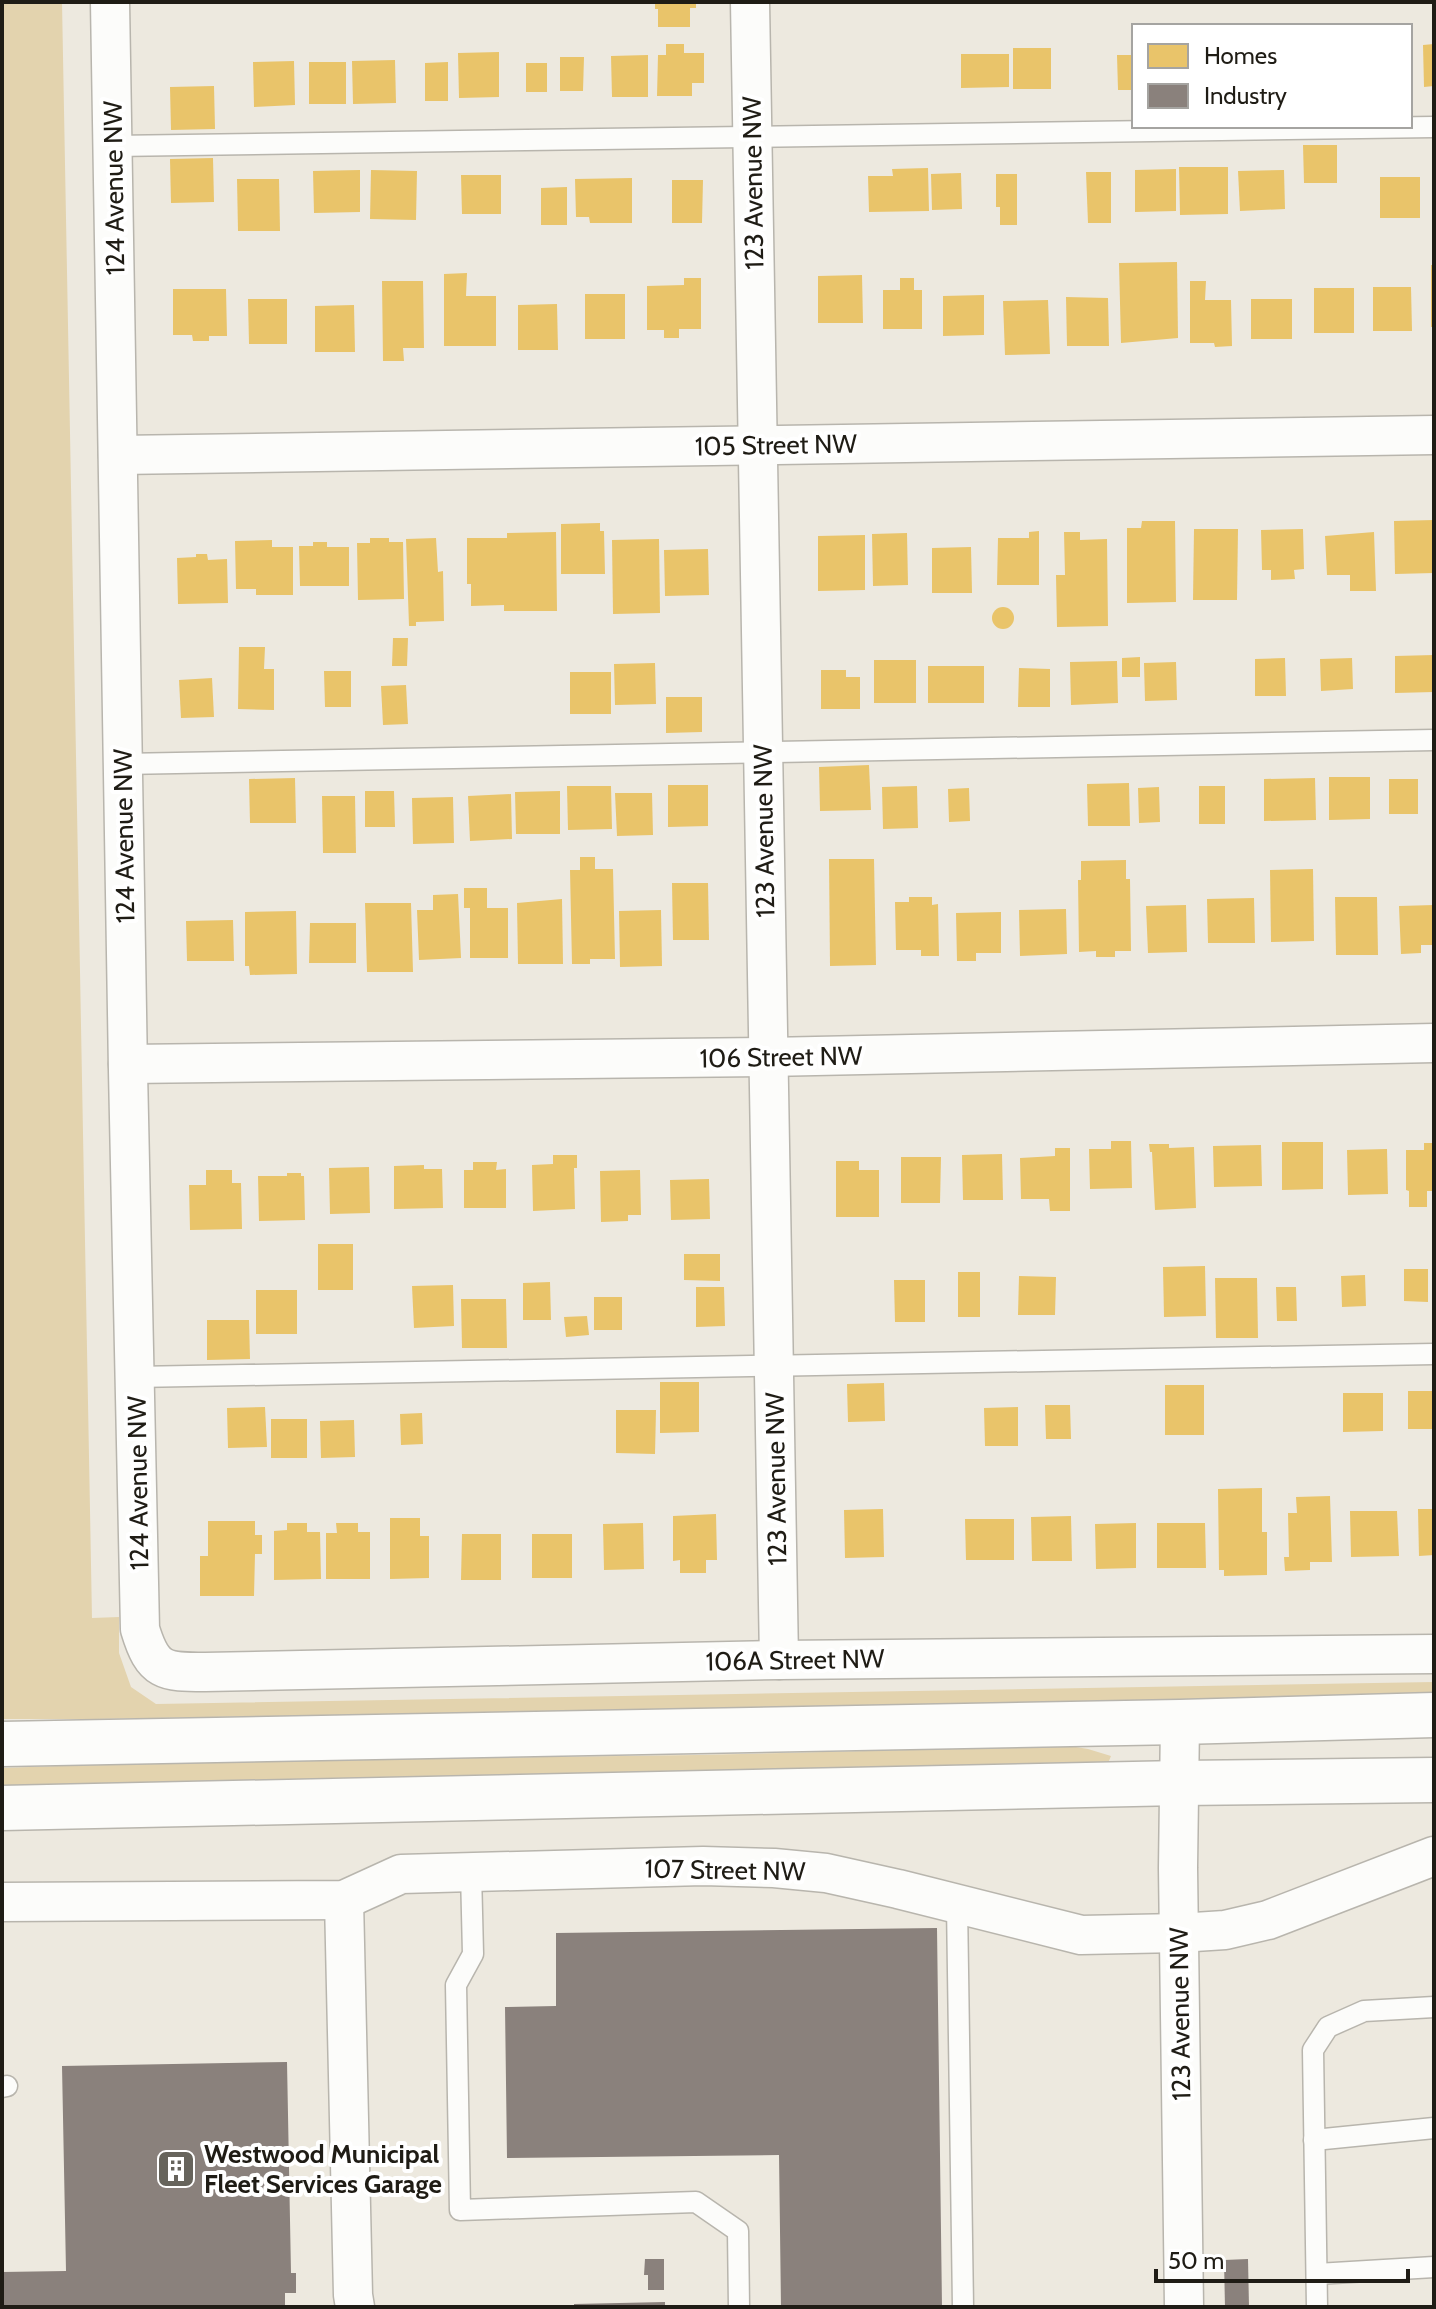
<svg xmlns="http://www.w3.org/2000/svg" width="1436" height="2309" viewBox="0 0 1436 2309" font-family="Cabin,sans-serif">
<rect width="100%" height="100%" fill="#ede9df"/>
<g fill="#e3d3ae">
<polygon points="2,2 62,2 92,1618 119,1617 119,1653 131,1687 156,1704 1434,1682 1434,1697 95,1719 2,1719"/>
<polygon points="1070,1746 1088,1749 1111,1756 1106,1768 2,1789 2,1768 169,1762 698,1755"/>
</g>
<g fill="#e9c46a">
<polygon points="655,2 696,2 696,8 690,8 690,27 658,27 658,9 655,9"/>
<polygon points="666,44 684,44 684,53 704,53 704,83 692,83 692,96 657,96 658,55 666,55"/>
<polygon points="1434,44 1434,86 1424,87 1423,45"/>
<rect x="1013" y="48" width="38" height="41"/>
<polygon points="499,52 499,97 459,98 458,53"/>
<polygon points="961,54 1009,54 1009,87 961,88"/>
<polygon points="648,55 648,97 612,97 611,56"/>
<polygon points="1117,55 1134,55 1134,90 1118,90"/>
<polygon points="560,57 584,57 583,91 560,91"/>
<polygon points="395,60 396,103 353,104 352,61"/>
<polygon points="294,61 295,105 254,107 253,62"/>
<rect x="309" y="62" width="37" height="42"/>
<polygon points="448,62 448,101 425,101 425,63"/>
<rect x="526" y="63" width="21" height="29"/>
<polygon points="214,86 215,129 171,130 170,87"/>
<polygon points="1303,145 1337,145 1337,183 1304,183"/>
<polygon points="213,158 214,202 171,203 170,159"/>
<polygon points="1179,167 1228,167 1228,214 1180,215"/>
<polygon points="928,168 929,211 869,212 868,176 893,176 892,169"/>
<polygon points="1176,169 1176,211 1135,212 1135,170"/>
<polygon points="360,170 360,212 314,213 313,171"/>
<polygon points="371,170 417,171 416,220 370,219"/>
<polygon points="1284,170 1285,209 1240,211 1238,171"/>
<polygon points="1086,172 1111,172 1111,223 1088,223"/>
<polygon points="961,173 962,209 932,210 931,174"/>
<polygon points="996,174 1017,174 1017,225 1000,225 1000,207 996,207"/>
<polygon points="461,175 501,175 501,214 462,214"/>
<rect x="1380" y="177" width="40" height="41"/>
<polygon points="632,178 632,223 590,223 589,217 576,217 575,179"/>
<polygon points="237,179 279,179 280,231 238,231"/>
<polygon points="672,180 703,180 702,223 672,223"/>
<polygon points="567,187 567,225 541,225 541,188"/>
<polygon points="1177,262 1178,338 1121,343 1119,263"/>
<rect x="1431" y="265" width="3" height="62"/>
<polygon points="467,273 466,296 496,296 496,346 444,346 444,274"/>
<polygon points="862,275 863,323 818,323 818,276"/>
<polygon points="684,278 701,278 701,329 679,329 679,338 664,338 664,330 647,330 647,286 684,285"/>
<polygon points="900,278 914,278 914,290 922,290 922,329 883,329 883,290 900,290"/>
<polygon points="382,281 423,281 424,348 403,348 404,361 383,361"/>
<polygon points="1190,281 1206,281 1205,300 1231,300 1232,346 1215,347 1214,343 1190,343"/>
<polygon points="1373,287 1411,287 1412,331 1373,331"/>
<rect x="1314" y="288" width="40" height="45"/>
<polygon points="173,289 226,289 227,336 209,336 209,341 193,341 192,335 173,335"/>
<rect x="585" y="294" width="40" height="45"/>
<polygon points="984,295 984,335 943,336 943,296"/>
<polygon points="1066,297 1108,298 1109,346 1067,346"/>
<polygon points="248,299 287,299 287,344 249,344"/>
<rect x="1251" y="299" width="41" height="40"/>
<polygon points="1048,300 1050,354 1005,355 1003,301"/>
<polygon points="557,304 558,350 518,350 518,305"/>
<polygon points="354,305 355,352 315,352 315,306"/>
<polygon points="1434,520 1434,573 1395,574 1394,521"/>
<polygon points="1142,521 1175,521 1176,602 1127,603 1127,528 1141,528"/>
<polygon points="600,523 600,531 604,531 605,574 561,574 561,524"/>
<polygon points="1194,529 1238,529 1237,600 1193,600"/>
<polygon points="1303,529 1304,569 1294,570 1295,579 1271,580 1271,570 1262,570 1261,530"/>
<polygon points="1039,531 1039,585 997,585 998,538 1029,538 1029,532"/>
<polygon points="556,532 557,611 504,611 504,605 471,606 471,584 467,584 467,538 507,538 507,533"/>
<polygon points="1064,532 1080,532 1080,540 1107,539 1108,626 1057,627 1056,575 1065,575"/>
<polygon points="1374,532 1376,591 1350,591 1350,575 1327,575 1325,536"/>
<polygon points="907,533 908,585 873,586 872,534"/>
<polygon points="865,535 865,590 818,591 818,536"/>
<polygon points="370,538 389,538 389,542 403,542 404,599 358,600 357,543 370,543"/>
<polygon points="436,538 438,572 443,571 444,621 416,622 416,626 409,626 406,539"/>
<polygon points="659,539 660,613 613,614 612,540"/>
<polygon points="272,540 272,547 293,547 293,595 256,595 256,589 236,589 235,541"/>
<polygon points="313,542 327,542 327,547 349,547 349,586 300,586 299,546 313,546"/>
<polygon points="971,547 972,593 932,593 932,548"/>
<polygon points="708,549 709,595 665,596 664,550"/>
<polygon points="196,554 207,554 208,560 227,559 228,603 178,604 177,558 196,557"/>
<circle cx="1003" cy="618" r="11"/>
<polygon points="393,638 408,638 407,666 392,666"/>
<polygon points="239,647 265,647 264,669 274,669 274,710 238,709"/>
<polygon points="1434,655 1434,692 1395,693 1395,656"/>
<polygon points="1140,657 1140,677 1122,677 1122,658"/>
<polygon points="1285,658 1286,696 1255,696 1255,659"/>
<polygon points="1352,658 1353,689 1321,691 1320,659"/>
<rect x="874" y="660" width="42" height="43"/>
<polygon points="1117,661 1118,703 1071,705 1070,662"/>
<polygon points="1176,662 1177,700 1145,701 1144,663"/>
<polygon points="655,663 656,704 615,705 614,664"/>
<rect x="928" y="666" width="56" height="37"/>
<polygon points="1019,668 1050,669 1050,707 1018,707"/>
<polygon points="821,670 846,670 846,677 860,677 860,709 821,709"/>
<polygon points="324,671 351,671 351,707 325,707"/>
<rect x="570" y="672" width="41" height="42"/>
<polygon points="212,678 214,717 181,718 179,680"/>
<polygon points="406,685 408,724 383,725 381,686"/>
<polygon points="666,697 702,697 702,732 666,733"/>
<polygon points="869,765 871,810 820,811 819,767"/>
<polygon points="1329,777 1370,777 1370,819 1329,820"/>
<polygon points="295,778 296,823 250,823 249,779"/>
<polygon points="1315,778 1316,820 1264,821 1264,779"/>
<rect x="1389" y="779" width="29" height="35"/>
<polygon points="1129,783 1130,826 1088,826 1087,784"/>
<polygon points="668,785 708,785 708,826 668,827"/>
<polygon points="567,786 611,786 612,829 568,830"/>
<polygon points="917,786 918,828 883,829 882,787"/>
<rect x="1199" y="786" width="26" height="38"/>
<polygon points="1159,787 1160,822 1139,823 1138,788"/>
<polygon points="969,788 970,821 949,822 948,789"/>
<polygon points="365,791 394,791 395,827 365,827"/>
<polygon points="560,791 560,834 516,834 515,792"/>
<polygon points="615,793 652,793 653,835 617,836"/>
<polygon points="511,794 512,839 470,841 468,796"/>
<polygon points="322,796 355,796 356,853 323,853"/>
<polygon points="453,797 454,843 413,844 412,798"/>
<polygon points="580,857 595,857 595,869 613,869 615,959 590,959 590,964 572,964 570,870 580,870"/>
<polygon points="829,859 874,859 876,965 830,966"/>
<polygon points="1126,860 1126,879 1130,879 1131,951 1115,951 1115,957 1096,957 1096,951 1079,952 1078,880 1081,880 1081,861"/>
<polygon points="1313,869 1314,941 1271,942 1270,870"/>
<polygon points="672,883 708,883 709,940 673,940"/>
<polygon points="464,888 487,888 487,908 508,908 508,958 470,958 470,908 464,908"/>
<polygon points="458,894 461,958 419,960 417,910 433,910 433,895"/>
<polygon points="909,897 932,897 932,905 938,904 939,956 921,956 921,950 896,950 895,902 909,902"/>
<polygon points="1335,897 1377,897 1378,955 1336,955"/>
<polygon points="1254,898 1255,943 1208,943 1207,899"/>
<polygon points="562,899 563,964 518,964 517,903"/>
<polygon points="365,903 411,903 413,972 367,972"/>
<polygon points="1186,905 1187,952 1148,953 1146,906"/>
<polygon points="1434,905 1434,945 1421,945 1421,953 1401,954 1399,906"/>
<polygon points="1066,909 1067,954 1020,956 1019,910"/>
<polygon points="661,910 662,966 620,967 619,911"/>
<polygon points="296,911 297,974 250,975 249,966 245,966 245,912"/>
<polygon points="1001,912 1001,953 976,953 976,961 957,961 956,913"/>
<polygon points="233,920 234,961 187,961 186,921"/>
<polygon points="310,923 356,923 356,963 309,963"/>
<polygon points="1111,1141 1131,1141 1132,1188 1090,1189 1089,1149 1111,1149"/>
<polygon points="1282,1142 1323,1142 1323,1189 1282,1190"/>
<polygon points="1424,1143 1434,1143 1434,1191 1427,1191 1427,1207 1409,1207 1409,1191 1406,1190 1406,1150 1424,1150"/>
<polygon points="1149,1144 1169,1144 1169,1148 1194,1147 1196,1208 1155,1210 1152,1152 1150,1152"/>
<polygon points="1261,1145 1262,1186 1214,1187 1213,1146"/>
<polygon points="1055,1148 1070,1148 1070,1211 1050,1211 1049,1199 1021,1199 1020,1158 1055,1156"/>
<polygon points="1387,1149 1388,1194 1348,1195 1347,1150"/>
<polygon points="1002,1154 1003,1200 963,1200 962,1155"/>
<polygon points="553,1155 577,1155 577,1168 574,1168 575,1209 533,1211 532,1165 553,1164"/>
<polygon points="901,1157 941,1157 940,1203 901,1203"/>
<polygon points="836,1161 859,1161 859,1170 879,1170 879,1217 836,1217"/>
<polygon points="473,1162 497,1162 496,1170 506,1169 506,1208 464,1208 464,1170 473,1170"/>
<polygon points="424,1165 424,1169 442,1169 443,1208 394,1209 394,1166"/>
<polygon points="369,1167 370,1213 330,1214 329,1168"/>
<polygon points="206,1170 232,1170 232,1183 241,1183 242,1229 190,1230 189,1185 206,1185"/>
<polygon points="640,1170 641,1215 628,1215 628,1221 601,1222 600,1171"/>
<polygon points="287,1173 301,1173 301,1176 304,1176 305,1220 259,1221 258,1176 287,1176"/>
<polygon points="709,1179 710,1219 671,1220 670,1180"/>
<rect x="318" y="1244" width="35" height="46"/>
<polygon points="684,1254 720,1254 720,1281 684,1280"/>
<polygon points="1205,1266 1206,1316 1164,1317 1163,1267"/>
<polygon points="1404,1269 1428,1269 1428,1302 1404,1301"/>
<rect x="958" y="1272" width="22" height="45"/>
<polygon points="1365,1275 1366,1306 1342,1307 1341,1276"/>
<polygon points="1019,1276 1056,1277 1055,1315 1018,1315"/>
<polygon points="1215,1278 1257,1278 1258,1338 1216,1338"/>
<polygon points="894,1280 925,1280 925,1322 895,1322"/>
<polygon points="550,1282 551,1320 523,1320 523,1283"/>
<polygon points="453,1285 454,1326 414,1328 412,1286"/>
<polygon points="696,1287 724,1287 725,1326 696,1327"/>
<polygon points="1276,1287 1296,1287 1297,1321 1277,1321"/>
<rect x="256" y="1290" width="41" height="44"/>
<rect x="594" y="1297" width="28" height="33"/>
<polygon points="461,1299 506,1299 507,1348 462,1348"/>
<polygon points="587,1316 589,1335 566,1337 564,1317"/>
<polygon points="207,1320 249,1320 250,1359 207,1360"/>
<polygon points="660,1382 699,1382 699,1432 660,1433"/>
<polygon points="884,1383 885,1421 848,1422 847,1384"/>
<rect x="1165" y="1385" width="39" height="50"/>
<rect x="1408" y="1391" width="26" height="38"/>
<polygon points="1343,1393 1383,1393 1383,1431 1343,1432"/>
<polygon points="1045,1405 1070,1405 1071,1439 1046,1439"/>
<polygon points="265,1407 267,1447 228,1448 227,1408"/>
<polygon points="1018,1407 1018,1446 985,1446 984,1408"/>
<polygon points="616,1410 656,1410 655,1454 616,1453"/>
<polygon points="422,1413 423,1444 401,1445 400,1414"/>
<rect x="271" y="1419" width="36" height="39"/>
<polygon points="354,1420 355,1457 321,1458 320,1421"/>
<polygon points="1262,1488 1262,1532 1267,1532 1267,1575 1224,1576 1224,1570 1219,1570 1218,1489"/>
<polygon points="1330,1496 1332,1562 1310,1562 1310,1570 1285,1571 1284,1557 1289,1557 1288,1513 1297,1513 1296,1497"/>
<polygon points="883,1509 884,1557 845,1558 844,1510"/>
<polygon points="1418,1509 1434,1509 1434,1555 1419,1556"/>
<polygon points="1350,1511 1397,1511 1399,1556 1351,1557"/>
<polygon points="716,1514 717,1560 706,1560 706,1573 680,1573 680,1560 673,1561 673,1516"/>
<polygon points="1071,1516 1072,1561 1032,1561 1031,1517"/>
<polygon points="390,1518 420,1518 420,1536 429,1536 429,1578 390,1579"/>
<polygon points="965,1519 1014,1519 1014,1560 966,1560"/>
<polygon points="208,1521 255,1521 255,1535 262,1535 262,1554 255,1554 254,1596 200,1596 200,1556 208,1556"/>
<polygon points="287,1523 307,1523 307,1532 320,1532 321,1579 274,1580 274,1531 287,1530"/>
<polygon points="336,1523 358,1523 358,1532 370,1532 370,1579 326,1579 326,1533 337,1533"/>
<polygon points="643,1523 644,1569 604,1570 603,1524"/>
<polygon points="1136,1523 1136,1568 1096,1569 1095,1524"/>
<polygon points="1157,1523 1205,1523 1206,1568 1157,1568"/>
<polygon points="462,1534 501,1534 501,1580 461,1580"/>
<rect x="532" y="1534" width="40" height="44"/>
</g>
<g fill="#8a817c">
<polygon points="937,1928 942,2307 781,2307 779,2155 507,2158 505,2007 556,2006 556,1933"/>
<polygon points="287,2062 291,2273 296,2273 296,2293 285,2293 285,2307 2,2307 2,2272 66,2271 62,2066"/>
<polygon points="645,2259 664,2259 664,2290 648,2290 648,2275 644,2275"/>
<polygon points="1248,2259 1249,2307 1225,2307 1224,2260"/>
<polygon points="665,2302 665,2307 574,2307 574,2304"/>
</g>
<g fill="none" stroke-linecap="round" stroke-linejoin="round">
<g stroke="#b8b5ad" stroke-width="23">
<g id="lane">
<polyline points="113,146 1434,127"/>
<polyline points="123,764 1434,740"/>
<polyline points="135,1377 1434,1354"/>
<polyline points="471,1872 473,1954 456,1985 460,2210 696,2202 738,2231 739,2307"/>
<polyline points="957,1904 963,2307"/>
<polyline points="2,2087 7,2086"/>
<polyline points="1314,2140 1434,2128"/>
<polyline points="1317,2274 1434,2267"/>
<polyline points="1317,2307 1313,2050 1328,2027 1364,2011 1434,2007"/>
</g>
</g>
<g stroke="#b8b5ad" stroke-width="41">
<g id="street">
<path d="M 110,2 L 128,1071 L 140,1629 C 153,1672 164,1672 205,1672 L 779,1660 L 1434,1654"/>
<polyline points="750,2 779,1660"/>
<polyline points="118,455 1434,435"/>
<polyline points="128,1064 768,1057 1434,1043"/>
<polyline points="1180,1722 1178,1868 1184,2307"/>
<polyline points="344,1900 353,2295 355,2307"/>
<polyline points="2,1902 344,1900 401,1874 703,1866 774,1868 826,1873 898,1889 1081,1935 1179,1933 1225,1930 1268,1920 1434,1856"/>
</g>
</g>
<g stroke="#b8b5ad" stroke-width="47">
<g id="secondary">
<polyline points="2,1744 1180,1722 1434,1715"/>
<polyline points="2,1808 1180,1783 1434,1780"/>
</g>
</g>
<use href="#lane" stroke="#fcfcfa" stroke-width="20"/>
<use href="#street" stroke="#fcfcfa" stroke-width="38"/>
<use href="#secondary" stroke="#fcfcfa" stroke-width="44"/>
</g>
<defs>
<g id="building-square" transform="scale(2)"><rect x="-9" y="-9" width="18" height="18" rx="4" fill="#67645c" stroke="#fff"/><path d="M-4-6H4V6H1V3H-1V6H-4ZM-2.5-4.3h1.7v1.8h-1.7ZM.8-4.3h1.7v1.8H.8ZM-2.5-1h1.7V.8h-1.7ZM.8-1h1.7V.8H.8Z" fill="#fff"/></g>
</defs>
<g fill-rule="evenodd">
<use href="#building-square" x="176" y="2169"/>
</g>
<g text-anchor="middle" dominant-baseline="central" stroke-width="8" stroke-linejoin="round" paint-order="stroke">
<g font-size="26" fill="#1f1c15" stroke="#fff">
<text transform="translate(753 183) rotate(-91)">123 Avenue NW</text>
<text transform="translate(114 188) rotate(-91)">124 Avenue NW</text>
<text transform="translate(776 445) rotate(-1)">105 Street NW</text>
<text transform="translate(764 831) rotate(-91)">123 Avenue NW</text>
<text transform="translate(124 836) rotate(-91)">124 Avenue NW</text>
<text transform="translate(781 1057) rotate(-1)">106 Street NW</text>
<text transform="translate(776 1479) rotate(-91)">123 Avenue NW</text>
<text transform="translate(138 1483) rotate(-91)">124 Avenue NW</text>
<text transform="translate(795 1660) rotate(-1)">106A Street NW</text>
<text transform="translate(725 1870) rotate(1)">107 Street NW</text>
<text transform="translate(1180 2014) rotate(-91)">123 Avenue NW</text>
</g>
<g font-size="26" font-weight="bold" fill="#1f1c15" stroke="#fff" text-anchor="start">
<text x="204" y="2154">Westwood Municipal<tspan x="204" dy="30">Fleet Services Garage</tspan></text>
</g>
</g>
<rect width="1436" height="2309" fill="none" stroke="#1f1c15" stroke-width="8"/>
<rect x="1132" y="24" width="280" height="104" fill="#ffffff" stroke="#a5a4a1" stroke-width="2"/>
<rect x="1148" y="44" width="40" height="24" fill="#e9c46a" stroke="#a5a4a1" stroke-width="2"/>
<text x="1204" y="64" font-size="24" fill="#1f1c15">Homes</text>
<rect x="1148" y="84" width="40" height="24" fill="#8a817c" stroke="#a5a4a1" stroke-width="2"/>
<text x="1204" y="104" font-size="24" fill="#1f1c15">Industry</text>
<path d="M1156 2269v12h252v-12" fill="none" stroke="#1f1c15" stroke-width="4"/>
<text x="1168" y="2269" font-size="24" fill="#1f1c15" stroke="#ffffff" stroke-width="6" paint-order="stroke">50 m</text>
</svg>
